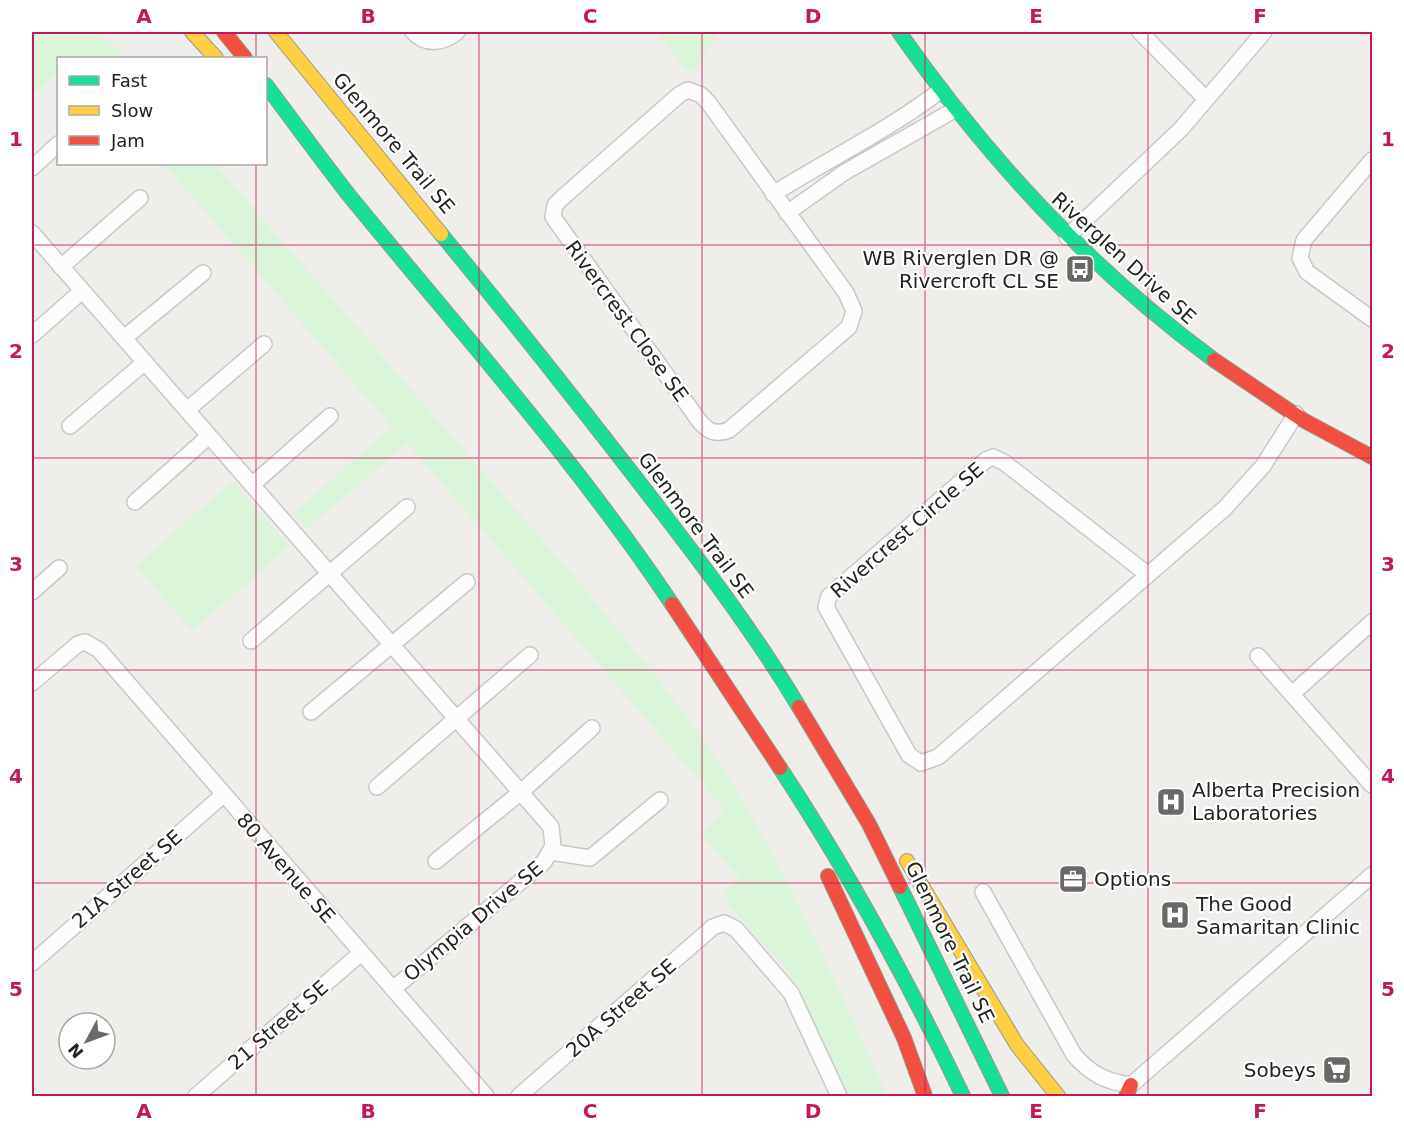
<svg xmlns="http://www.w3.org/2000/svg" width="1404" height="1128" viewBox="0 0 1404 1128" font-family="'DejaVu Sans',sans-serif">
<rect width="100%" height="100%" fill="#f0eeeb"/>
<g fill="#daf5da">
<polygon points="32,32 101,32 124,58 58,58 58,72 32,95"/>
<polygon points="656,32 718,32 696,69 685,69"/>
<path d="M 164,164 L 215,164 L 584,588 C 637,654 694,719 737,791 C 795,889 840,993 888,1096 L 850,1096 L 788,971 L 728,905 L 726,891 L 740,879 L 700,834 L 725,810 L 407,443 L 307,529 L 293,513 L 392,427 Z"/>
<polygon points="233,481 289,546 192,631 136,566"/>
</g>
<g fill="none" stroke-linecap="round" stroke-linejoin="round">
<g stroke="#c9c8c7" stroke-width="18">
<g id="street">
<path d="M 413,32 C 426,46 443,43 457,32"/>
<polyline points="1140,32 1206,99"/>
<path d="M 688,90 L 701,95 L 708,102 L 846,293 L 854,311 L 849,327 L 729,430 C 716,435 709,432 700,422 L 553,217 L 555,205 L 562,198 L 680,94 Z"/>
<polyline points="1372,160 1304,240 1300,258 1307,272 1372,319"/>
<polyline points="32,168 58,144"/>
<path d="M 773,194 C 829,159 889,130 941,90"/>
<polyline points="787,213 845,172 956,109"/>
<polyline points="32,233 551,827 553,846 544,862 393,989"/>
<polyline points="1067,237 1181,129 1264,32"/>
<polyline points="61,267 140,198"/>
<polyline points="32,335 82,291"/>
<polyline points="124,338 203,273"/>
<polyline points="187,410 264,344"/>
<polyline points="70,426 145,362"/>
<polyline points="252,485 330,416"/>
<polyline points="135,502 209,436"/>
<polyline points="1147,574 1005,463 993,457 986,460 829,596 826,607 909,755 921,763 938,757 1225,508 1263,466 1296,414"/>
<polyline points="32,592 59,568"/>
<polyline points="251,641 407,507"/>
<polyline points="1258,656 1372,785"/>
<polyline points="32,683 78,644 85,642 99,650 486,1096"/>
<polyline points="1292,694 1372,622"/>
<polyline points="311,712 467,582"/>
<polyline points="377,787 530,655"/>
<polyline points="551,852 590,858 660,800"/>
<polyline points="436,861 521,792 592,728"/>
<path d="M 983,892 L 1074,1055 C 1091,1074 1106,1082 1131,1085 L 1372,875"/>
<polyline points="32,963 223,795"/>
<polyline points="196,1096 361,953"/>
<polyline points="519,1096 713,927 724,923 736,929 791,993 839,1096"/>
</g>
</g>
<g stroke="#999a82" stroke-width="16">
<g id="fast">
<path d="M 899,32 C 989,160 1088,267 1214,360"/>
<path d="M 266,85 C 293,121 320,158 348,194 C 458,329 575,459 672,604"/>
<path d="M 441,234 C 510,317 576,401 642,486 C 697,557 753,630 799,707"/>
<path d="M 780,768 C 849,873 909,983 963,1096"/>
<polyline points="900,887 1002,1096"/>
</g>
</g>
<g stroke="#999a82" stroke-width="16">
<g id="slow">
<polyline points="192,32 216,58"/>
<polyline points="276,32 441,234"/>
<polyline points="907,861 1017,1045 1058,1096"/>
</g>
</g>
<g stroke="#999a82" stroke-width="16">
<g id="jam">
<polyline points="224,32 245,58"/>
<polyline points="1214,360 1303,420 1372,457"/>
<polyline points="672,604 780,768"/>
<polyline points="799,707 869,824 900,887"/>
<polyline points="828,876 904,1038 925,1096"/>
<polyline points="1126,1096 1131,1085"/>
</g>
</g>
<use href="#street" stroke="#fdfcfc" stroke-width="15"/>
<use href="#fast" stroke="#16e098" stroke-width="14"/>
<use href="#slow" stroke="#ffcf43" stroke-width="14"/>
<use href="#jam" stroke="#f24e42" stroke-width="14"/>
</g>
<path fill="none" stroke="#c2185b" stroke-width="1.5" stroke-opacity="0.55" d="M 256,32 L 256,58M 479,32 L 479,1096M 702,32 L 702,1096M 925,32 L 925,1096M 1148,32 L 1148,1096M 256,164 L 256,1096M 32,245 L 1372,245M 32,458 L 1372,458M 32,670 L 1372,670M 32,883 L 1372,883"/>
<defs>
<g id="bus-square" transform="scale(1.5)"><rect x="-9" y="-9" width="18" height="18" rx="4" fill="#6a6968" stroke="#fff"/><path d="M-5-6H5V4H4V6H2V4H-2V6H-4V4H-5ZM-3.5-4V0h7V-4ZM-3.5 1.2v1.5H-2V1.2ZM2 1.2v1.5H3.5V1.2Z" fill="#fff"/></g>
<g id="hospital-square" transform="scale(1.5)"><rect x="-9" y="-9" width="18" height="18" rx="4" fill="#6a6968" stroke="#fff"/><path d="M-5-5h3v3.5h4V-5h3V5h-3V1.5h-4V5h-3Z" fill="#fff"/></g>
<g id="office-square" transform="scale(1.5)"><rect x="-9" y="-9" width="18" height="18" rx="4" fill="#6a6968" stroke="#fff"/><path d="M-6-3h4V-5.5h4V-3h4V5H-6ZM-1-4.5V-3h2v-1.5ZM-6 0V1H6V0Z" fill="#fff"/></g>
<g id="supermarket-square" transform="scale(1.5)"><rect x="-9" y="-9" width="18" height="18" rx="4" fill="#6a6968" stroke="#fff"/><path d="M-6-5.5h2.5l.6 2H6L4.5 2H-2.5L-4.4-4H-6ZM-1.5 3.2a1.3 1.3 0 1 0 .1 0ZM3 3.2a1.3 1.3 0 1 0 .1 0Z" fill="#fff"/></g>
</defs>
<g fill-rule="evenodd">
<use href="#bus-square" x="1080" y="269"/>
<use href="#hospital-square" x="1171" y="802"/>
<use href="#office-square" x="1073" y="879"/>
<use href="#hospital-square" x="1175" y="915"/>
<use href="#supermarket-square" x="1337" y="1070"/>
</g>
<g text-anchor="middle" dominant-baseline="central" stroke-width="4.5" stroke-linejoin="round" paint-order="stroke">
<g font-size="20" fill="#222" stroke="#fff">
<text transform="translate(394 143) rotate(50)">Glenmore Trail SE</text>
<text transform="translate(1124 258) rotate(42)">Riverglen Drive SE</text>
<text transform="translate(627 321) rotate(54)">Rivercrest Close SE</text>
<text transform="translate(696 525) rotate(53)">Glenmore Trail SE</text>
<text transform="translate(907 530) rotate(-41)">Rivercrest Circle SE</text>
<text transform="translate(286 868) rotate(49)">80 Avenue SE</text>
<text transform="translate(127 879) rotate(-41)">21A Street SE</text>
<text transform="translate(473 921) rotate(-40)">Olympia Drive SE</text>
<text transform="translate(950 942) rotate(64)">Glenmore Trail SE</text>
<text transform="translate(621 1008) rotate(-41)">20A Street SE</text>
<text transform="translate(278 1025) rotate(-41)">21 Street SE</text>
</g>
<g font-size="20" fill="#222" stroke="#fff" text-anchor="start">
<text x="1059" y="258" text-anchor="end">WB Riverglen DR @<tspan x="1059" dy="23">Rivercroft CL SE</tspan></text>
<text x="1192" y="790">Alberta Precision<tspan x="1192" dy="23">Laboratories</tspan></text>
<text x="1094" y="879">Options</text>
<text x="1196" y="904">The Good<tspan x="1196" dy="23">Samaritan Clinic</tspan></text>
<text x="1316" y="1070" text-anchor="end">Sobeys</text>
</g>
</g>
<rect width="1404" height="1128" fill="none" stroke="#ffffff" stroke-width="66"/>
<rect x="57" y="57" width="210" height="108" fill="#ffffff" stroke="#a7a7a7" stroke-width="1.5"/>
<rect x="69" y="76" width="30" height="9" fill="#16e098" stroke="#a7a7a7" stroke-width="1.5"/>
<text x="111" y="87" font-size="18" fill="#222222">Fast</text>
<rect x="69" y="106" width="30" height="9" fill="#ffcf43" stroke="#a7a7a7" stroke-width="1.5"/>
<text x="111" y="117" font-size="18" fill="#222222">Slow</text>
<rect x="69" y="136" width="30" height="9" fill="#f24e42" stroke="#a7a7a7" stroke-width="1.5"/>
<text x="111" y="147" font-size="18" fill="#222222">Jam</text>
<g transform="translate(87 1041) rotate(229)"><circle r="28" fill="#ffffff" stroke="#a7a7a7" stroke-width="1.5"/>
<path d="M0-4.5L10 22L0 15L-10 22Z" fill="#6a6968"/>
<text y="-9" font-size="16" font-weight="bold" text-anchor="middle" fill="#222222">N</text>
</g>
<rect x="33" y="33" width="1338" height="1062" fill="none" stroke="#c2185b" stroke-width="2"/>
<g font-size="20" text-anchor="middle" font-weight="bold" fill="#c2185b">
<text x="144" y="23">A</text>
<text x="368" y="23">B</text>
<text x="590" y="23">C</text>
<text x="813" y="23">D</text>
<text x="1036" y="23">E</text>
<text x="1260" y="23">F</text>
<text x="16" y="146">1</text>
<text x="1388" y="146">1</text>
<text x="16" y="358">2</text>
<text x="1388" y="358">2</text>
<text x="16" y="571">3</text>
<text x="1388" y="571">3</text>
<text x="16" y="783">4</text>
<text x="1388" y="783">4</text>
<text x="16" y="996">5</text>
<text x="1388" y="996">5</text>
<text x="144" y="1118">A</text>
<text x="368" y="1118">B</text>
<text x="590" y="1118">C</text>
<text x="813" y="1118">D</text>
<text x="1036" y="1118">E</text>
<text x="1260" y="1118">F</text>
</g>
</svg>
